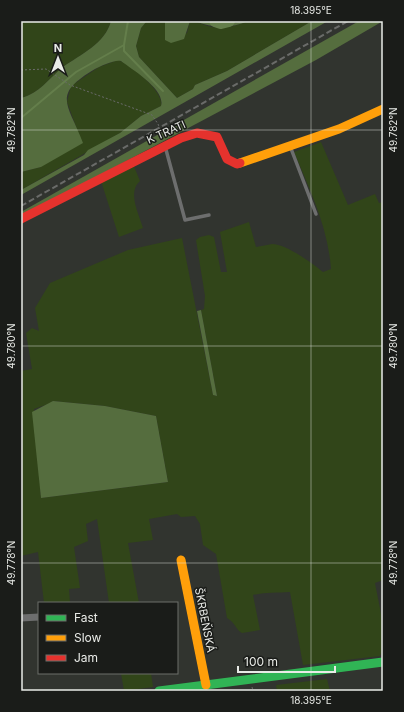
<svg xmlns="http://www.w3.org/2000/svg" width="404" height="712" viewBox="0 0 404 712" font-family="Inter,sans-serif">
<rect width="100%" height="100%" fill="#31342f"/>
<g fill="#314519" fill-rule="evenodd">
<path d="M 21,21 L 111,21 C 105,44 81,54 63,67 C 48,79 40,93 21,98 Z"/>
<path d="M 151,21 L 165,21 L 165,40 L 187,33 L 190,21 C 197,21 201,24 208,26 C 220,30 237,26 248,21 L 312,21 L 227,71 L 195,85 L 193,89 L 177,98 L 139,57 L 136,46 L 141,28 L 146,22 Z"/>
<path d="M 118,60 C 130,64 165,92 161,106 L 141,116 L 120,133 L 21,190 L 21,172 L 41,167 L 77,129 L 67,102 L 71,86 L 99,67 Z"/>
<path d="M 321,142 L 348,205 L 375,194 L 379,203 L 383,202 L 383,580 L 375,583 C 378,600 389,642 380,656 L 303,665 L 290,592 C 277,593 266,592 253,595 L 260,630 L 242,633 C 235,629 236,623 227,618 L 216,554 L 203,545 L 200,524 L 195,516 L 181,517 L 177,514 L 149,519 L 153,540 L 128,543 L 139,603 L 109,603 L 97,519 L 86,524 L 88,541 L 74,547 L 80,588 L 69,589 L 70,603 L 44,603 L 38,552 L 21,556 L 21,371 L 32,369 L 26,333 L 32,328 L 39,331 L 35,308 L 50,283 L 128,250 L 182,238 L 213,395 L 217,396 L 201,310 L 204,309 L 205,296 L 196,240 L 200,237 L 209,235 L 214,237 L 221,272 L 227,272 L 220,232 L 249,222 L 256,247 C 262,246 267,245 272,244 C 286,244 312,263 323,272 L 331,269 C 328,227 310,190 294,152 ZM 53,401 L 105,406 L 156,416 L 168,482 L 41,498 L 34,409 L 51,403 Z"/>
<path d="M 133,164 L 140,181 C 127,192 139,214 143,228 L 119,237 L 101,181 Z"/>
<polygon points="121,673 151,673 153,687 124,691"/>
<polygon points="327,679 330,691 277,691 276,685"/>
</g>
<g fill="#556d3e">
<path d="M 111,21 L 151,21 L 146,22 L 141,28 L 136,46 L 139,57 L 177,98 L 193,89 L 195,85 L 227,71 L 312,21 L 328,21 L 21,195 L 21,190 L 84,155 L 88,150 L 120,133 L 141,116 L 161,106 C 166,90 133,70 121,61 C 116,59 100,66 95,69 C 51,95 68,103 83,143 L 41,167 L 21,172 L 21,98 C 40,93 48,79 63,67 C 81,54 105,44 111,21 Z"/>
<polygon points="165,21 190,21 184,39 171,43 165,40"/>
<path d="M 195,21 L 206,21 L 218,25 L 248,21 C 231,29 212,28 195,21 Z"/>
<polygon points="359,21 383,21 316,60 21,217 21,212"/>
<polygon points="201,310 217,396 213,395 197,311"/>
<polygon points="53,401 105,406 156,416 168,482 41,498 32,412"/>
</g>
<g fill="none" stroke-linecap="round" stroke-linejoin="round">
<g stroke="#647e4b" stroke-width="2">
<polyline points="124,45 124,51 163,91"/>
<polyline points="21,118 76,72 124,45 128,21"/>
</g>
<polyline stroke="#647e4b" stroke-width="12" points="215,21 221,23 229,21"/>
<g stroke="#6a6b6a" stroke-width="1" stroke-dasharray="2 2" stroke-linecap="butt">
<polyline points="21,70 46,69 70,85 152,115 158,124 163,137"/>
<polyline points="252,687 253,691"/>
</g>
<g stroke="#6d6e6e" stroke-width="3.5">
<polyline points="165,146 185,220 209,215"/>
<polyline points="290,146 316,214"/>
</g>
<polyline stroke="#6d6e6e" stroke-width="7" points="21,618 39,617"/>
<polyline stroke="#30b455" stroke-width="9" points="159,691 383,662"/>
<g stroke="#ff9f0a" stroke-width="9">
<polyline points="240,163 339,129 383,109"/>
<polyline points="181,560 206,685"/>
</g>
<polyline stroke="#e5322d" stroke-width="9" points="21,219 181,138 197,133 217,137 227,159 237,164 240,163"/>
<polyline stroke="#6a6b69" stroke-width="2" stroke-dasharray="6 3" stroke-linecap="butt" points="21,206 348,21"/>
</g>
<path fill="none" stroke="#e9ebe7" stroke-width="1" stroke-opacity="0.45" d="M 311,21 L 311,691M 21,130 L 383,130M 21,346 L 383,346M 21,563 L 383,563"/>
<g text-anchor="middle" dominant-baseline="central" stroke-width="3" stroke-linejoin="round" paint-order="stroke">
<g font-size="11" fill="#e9ebe7" stroke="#1a1c19">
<text transform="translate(166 132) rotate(-24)">K TRATI</text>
<text transform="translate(205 620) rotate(79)">ŠKRBEŇSKÁ</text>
</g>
</g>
<rect width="404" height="712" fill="none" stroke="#1a1c19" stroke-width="44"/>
<rect x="38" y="602" width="140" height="72" fill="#1a1c19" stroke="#6d6f6b"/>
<rect x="46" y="615" width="20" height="6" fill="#30b455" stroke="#6d6f6b"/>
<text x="74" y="622" font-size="12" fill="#e9ebe7">Fast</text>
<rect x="46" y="635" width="20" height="6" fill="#ff9f0a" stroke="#6d6f6b"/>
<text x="74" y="642" font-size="12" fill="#e9ebe7">Slow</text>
<rect x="46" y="655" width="20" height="6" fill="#e5322d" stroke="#6d6f6b"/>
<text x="74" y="662" font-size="12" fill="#e9ebe7">Jam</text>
<g transform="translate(58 58)" stroke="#1a1c19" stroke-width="3" paint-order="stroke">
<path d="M0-3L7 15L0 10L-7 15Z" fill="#e9ebe7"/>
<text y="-6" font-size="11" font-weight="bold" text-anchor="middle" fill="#e9ebe7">N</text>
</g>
<path d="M238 666v6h97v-6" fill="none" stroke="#e9ebe7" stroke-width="2"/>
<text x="244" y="666" font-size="12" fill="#e9ebe7" stroke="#1a1c19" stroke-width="3" paint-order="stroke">100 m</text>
<rect x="22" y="22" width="360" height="668" fill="none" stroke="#e9ebe7" stroke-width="1.5"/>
<g font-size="10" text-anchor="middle" fill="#e9ebe7">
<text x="311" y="14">18.395°E</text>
<text transform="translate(11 130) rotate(-90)" y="4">49.782°N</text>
<text transform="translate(393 130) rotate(-90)" y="4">49.782°N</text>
<text transform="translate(11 346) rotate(-90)" y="4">49.780°N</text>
<text transform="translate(393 346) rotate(-90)" y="4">49.780°N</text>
<text transform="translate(11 563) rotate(-90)" y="4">49.778°N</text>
<text transform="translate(393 563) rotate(-90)" y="4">49.778°N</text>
<text x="311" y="704">18.395°E</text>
</g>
</svg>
